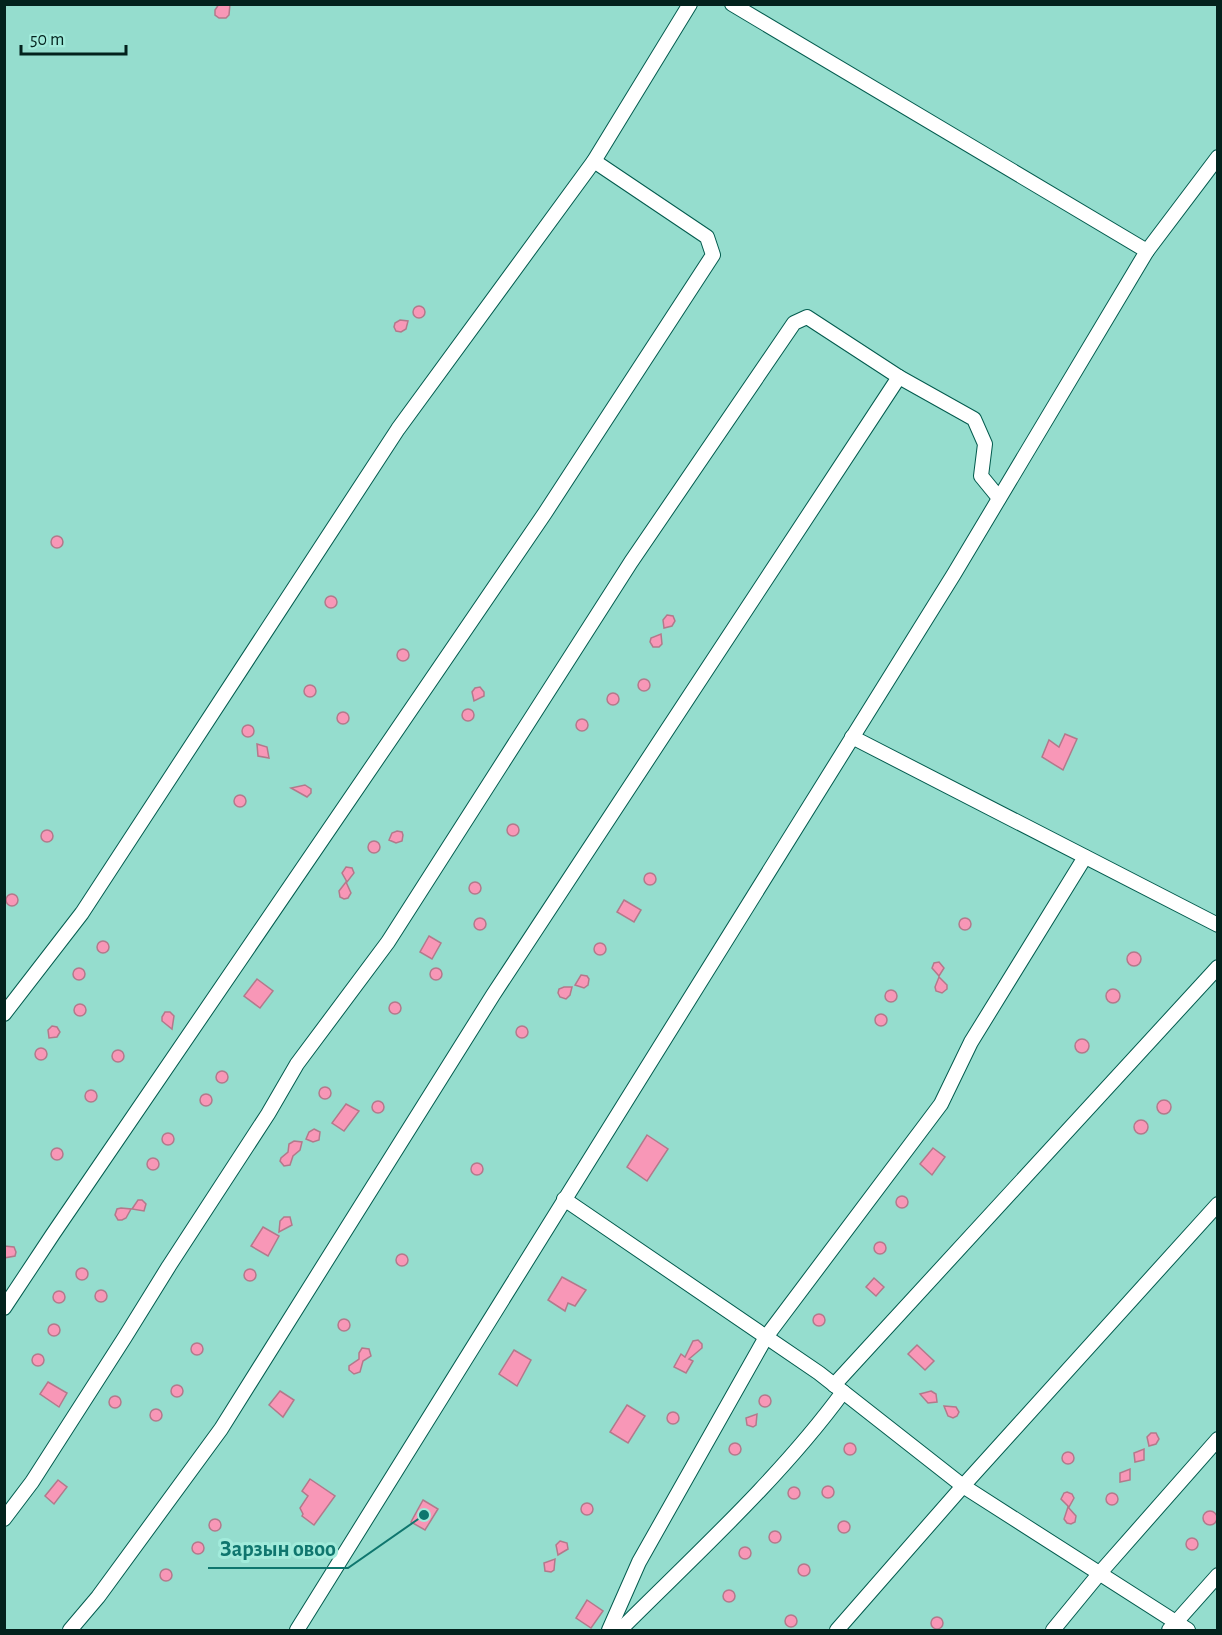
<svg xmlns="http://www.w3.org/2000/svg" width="1222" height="1635" viewBox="0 0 1222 1635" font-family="'Alegreya Sans',sans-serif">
<rect width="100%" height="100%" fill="#95ddce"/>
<g fill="#f897b7" stroke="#b2798b" stroke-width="1.5">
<polygon points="219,4 230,4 229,15 226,18 219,18 215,15 215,10"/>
<circle cx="419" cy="312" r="6"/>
<polygon points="400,320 408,321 406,329 401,332 396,331 394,327 395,323"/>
<circle cx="57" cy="542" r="6"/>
<circle cx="331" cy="602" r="6"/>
<polygon points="667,615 673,616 675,621 672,626 664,628 663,620"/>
<polygon points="661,634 662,644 659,647 653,647 650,642 651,638"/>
<circle cx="403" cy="655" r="6"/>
<circle cx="644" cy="685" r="6"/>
<circle cx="310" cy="691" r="6"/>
<polygon points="480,687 484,692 484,696 474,701 472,692 475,688"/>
<circle cx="613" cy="699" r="6"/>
<circle cx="468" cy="715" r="6"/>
<circle cx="343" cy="718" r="6"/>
<circle cx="582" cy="725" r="6"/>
<circle cx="248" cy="731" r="6"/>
<polygon points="1065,734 1077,739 1063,770 1042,757 1049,740 1059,747"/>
<polygon points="257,744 267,747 269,758 258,756"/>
<polygon points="305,785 311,789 311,793 307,797 291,788"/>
<circle cx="240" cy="801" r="6"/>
<circle cx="513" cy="830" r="6"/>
<circle cx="47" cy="836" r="6"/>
<polygon points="397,831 402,832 403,835 402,841 396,843 389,840 392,833"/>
<circle cx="374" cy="847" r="6"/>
<polygon points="346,867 352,868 354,873 347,882 342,873"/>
<circle cx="650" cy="879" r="6"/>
<circle cx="475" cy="888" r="6"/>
<polygon points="346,882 351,893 348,898 344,899 340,897 339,891"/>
<circle cx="12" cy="900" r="6"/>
<polygon points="624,900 641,910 634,922 617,912"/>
<circle cx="480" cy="924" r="6"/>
<circle cx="965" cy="924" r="6"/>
<polygon points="429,936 441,943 432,959 420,952"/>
<circle cx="103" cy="947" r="6"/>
<circle cx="600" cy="949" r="6"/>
<circle cx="1134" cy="959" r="7"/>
<polygon points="939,962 944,968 939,976 932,968 934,963"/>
<circle cx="436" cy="974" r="6"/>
<circle cx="79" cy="974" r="6"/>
<polygon points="581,975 587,976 589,979 588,985 584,988 575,985"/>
<polygon points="939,977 947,985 947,989 942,993 936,991 935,987"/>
<polygon points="257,979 273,991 260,1008 244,996"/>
<polygon points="564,987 572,987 570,995 566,999 560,997 558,993 559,989"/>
<circle cx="1113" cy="996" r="7"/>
<circle cx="891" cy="996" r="6"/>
<circle cx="395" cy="1008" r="6"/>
<circle cx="80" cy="1010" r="6"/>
<polygon points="165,1012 170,1012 174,1016 172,1029 162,1021 162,1017"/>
<circle cx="881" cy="1020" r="6"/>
<circle cx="522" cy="1032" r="6"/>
<polygon points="52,1026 57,1027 60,1032 57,1037 49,1038 48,1030"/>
<circle cx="1082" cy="1046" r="7"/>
<circle cx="41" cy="1054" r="6"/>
<circle cx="118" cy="1056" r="6"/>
<circle cx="222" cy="1077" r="6"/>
<circle cx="325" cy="1093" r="6"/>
<circle cx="91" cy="1096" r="6"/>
<circle cx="206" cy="1100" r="6"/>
<circle cx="1164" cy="1107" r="7"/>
<circle cx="378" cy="1107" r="6"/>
<polygon points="346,1104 359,1111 344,1131 332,1123"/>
<circle cx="1141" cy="1127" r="7"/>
<polygon points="314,1129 320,1132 319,1140 313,1142 306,1139 309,1132"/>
<circle cx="168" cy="1139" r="6"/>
<polygon points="647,1135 668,1149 647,1181 627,1167"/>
<polygon points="294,1141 302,1142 300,1150 293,1156 290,1165 284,1166 280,1161 281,1158 288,1152 289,1144"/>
<circle cx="57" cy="1154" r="6"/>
<polygon points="933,1148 945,1157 932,1175 920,1164"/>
<circle cx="153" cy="1164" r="6"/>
<circle cx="477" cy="1169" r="6"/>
<circle cx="902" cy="1202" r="6"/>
<polygon points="138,1200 142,1200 146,1204 144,1211 132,1209"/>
<polygon points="121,1208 131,1209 126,1218 122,1220 118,1220 115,1215 117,1209"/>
<polygon points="284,1217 290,1217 292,1225 279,1232 280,1221"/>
<polygon points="263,1227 279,1236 268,1256 251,1246"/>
<circle cx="880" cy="1248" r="6"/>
<polygon points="4,1246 14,1247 16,1252 15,1256 4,1258"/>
<circle cx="402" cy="1260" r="6"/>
<circle cx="82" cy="1274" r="6"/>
<circle cx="250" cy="1275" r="6"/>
<polygon points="562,1277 586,1290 575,1306 568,1303 565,1311 548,1300"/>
<polygon points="874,1278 884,1287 876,1296 866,1287"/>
<circle cx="101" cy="1296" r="6"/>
<circle cx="59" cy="1297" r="6"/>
<circle cx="819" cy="1320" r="6"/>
<circle cx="344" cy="1325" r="6"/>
<circle cx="54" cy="1330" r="6"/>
<polygon points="698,1340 702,1344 702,1348 689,1359 693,1361 686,1373 674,1367 681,1354 685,1357 693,1341"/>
<circle cx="197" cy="1349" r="6"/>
<polygon points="917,1345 934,1361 925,1370 908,1354"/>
<polygon points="362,1348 369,1349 371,1356 363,1361 360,1372 354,1374 349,1370 349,1366 359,1359 359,1353"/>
<polygon points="514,1350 531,1360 517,1386 499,1374"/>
<circle cx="38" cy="1360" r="6"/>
<polygon points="48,1382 67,1393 59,1407 40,1394"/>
<circle cx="177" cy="1391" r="6"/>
<polygon points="280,1391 294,1400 283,1417 269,1405"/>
<polygon points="931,1391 936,1394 937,1402 928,1403 920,1394"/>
<circle cx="765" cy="1401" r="6"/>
<circle cx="115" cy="1402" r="6"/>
<polygon points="627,1405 645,1416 628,1443 610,1432"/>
<polygon points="944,1406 956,1407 959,1412 957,1416 953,1418 948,1416"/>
<circle cx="156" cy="1415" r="6"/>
<circle cx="673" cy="1418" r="6"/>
<polygon points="757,1414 756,1425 753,1427 747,1425 746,1418"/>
<polygon points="1151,1433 1156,1433 1159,1439 1156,1444 1149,1446 1147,1437"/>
<circle cx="850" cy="1449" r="6"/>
<circle cx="735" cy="1449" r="6"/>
<polygon points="1144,1449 1144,1460 1135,1462 1134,1453"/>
<circle cx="1068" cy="1458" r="6"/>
<polygon points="1130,1469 1130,1480 1120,1482 1120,1473"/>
<polygon points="310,1479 335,1496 314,1525 302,1516 303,1514 300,1508 308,1496 302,1491"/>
<polygon points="58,1480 67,1487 54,1504 45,1496"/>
<circle cx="828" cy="1492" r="6"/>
<circle cx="794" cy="1493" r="6"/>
<polygon points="1067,1492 1072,1494 1074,1498 1069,1507 1061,1499 1064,1493"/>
<circle cx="1112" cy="1499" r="6"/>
<polygon points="423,1500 438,1509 425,1530 411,1522"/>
<circle cx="587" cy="1509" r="6"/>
<polygon points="1068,1507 1076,1516 1075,1522 1071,1524 1067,1523 1064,1519"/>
<circle cx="1210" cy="1518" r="7"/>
<circle cx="215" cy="1525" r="6"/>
<circle cx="844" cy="1527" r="6"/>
<circle cx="775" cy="1537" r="6"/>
<circle cx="1192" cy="1544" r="6"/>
<polygon points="560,1541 567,1543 568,1549 558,1555 556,1545"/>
<circle cx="198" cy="1548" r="6"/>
<circle cx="745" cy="1553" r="6"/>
<polygon points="555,1559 554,1570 551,1572 545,1571 544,1563"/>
<circle cx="804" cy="1570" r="6"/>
<circle cx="166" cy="1575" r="6"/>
<circle cx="729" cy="1596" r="6"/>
<polygon points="587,1600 603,1611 591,1628 576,1618"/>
<circle cx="791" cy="1621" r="6"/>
<circle cx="937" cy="1623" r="6"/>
</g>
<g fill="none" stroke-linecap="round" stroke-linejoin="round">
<g stroke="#035b4e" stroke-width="16">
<g id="minor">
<polyline points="1147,251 1218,157"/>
<polyline points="852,737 1218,925"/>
<polyline points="4,1014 82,913 398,429 594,161 690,4"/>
<polyline points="564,1199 819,1373 963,1486 1188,1630"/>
<polyline points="4,1308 53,1234 545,513 713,255 707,237 594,161"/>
<polyline points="834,1385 1218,967"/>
<polyline points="4,1519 32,1482 125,1337 169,1266 268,1114 297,1064 388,942 631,562 794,323 807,317 899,377 974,419 985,444 981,476 999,498"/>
<polyline points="70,1630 98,1597 221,1429 493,995 899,377"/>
<polyline points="297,1630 954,574 1147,251 732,4"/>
<polyline points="609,1630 639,1562 766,1337 941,1104 971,1042 1085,857"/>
<path d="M 620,1630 C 695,1555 780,1478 843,1392"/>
<polyline points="837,1630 963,1486 1218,1204"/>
<polyline points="1053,1630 1099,1574 1218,1439"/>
<polyline points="1169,1630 1218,1575"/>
</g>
</g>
<use href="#minor" stroke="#fff" stroke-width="14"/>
</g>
<path fill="none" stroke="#0f766e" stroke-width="2" d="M424 1515L348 1568H208"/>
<circle fill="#0f766e" stroke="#a2ebdb" stroke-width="2" cx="424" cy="1515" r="6"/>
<g font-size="22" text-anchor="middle" font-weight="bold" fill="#0f766e" stroke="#a2ebdb" stroke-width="6" stroke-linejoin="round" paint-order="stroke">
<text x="278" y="1556">Зарзын овоо</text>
</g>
<rect width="1222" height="1635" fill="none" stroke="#03221d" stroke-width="12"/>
<path d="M21 45v9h105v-9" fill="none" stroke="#03221d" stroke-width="3"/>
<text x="30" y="45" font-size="18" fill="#03221d" stroke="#a2ebdb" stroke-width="4.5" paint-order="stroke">50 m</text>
</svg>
